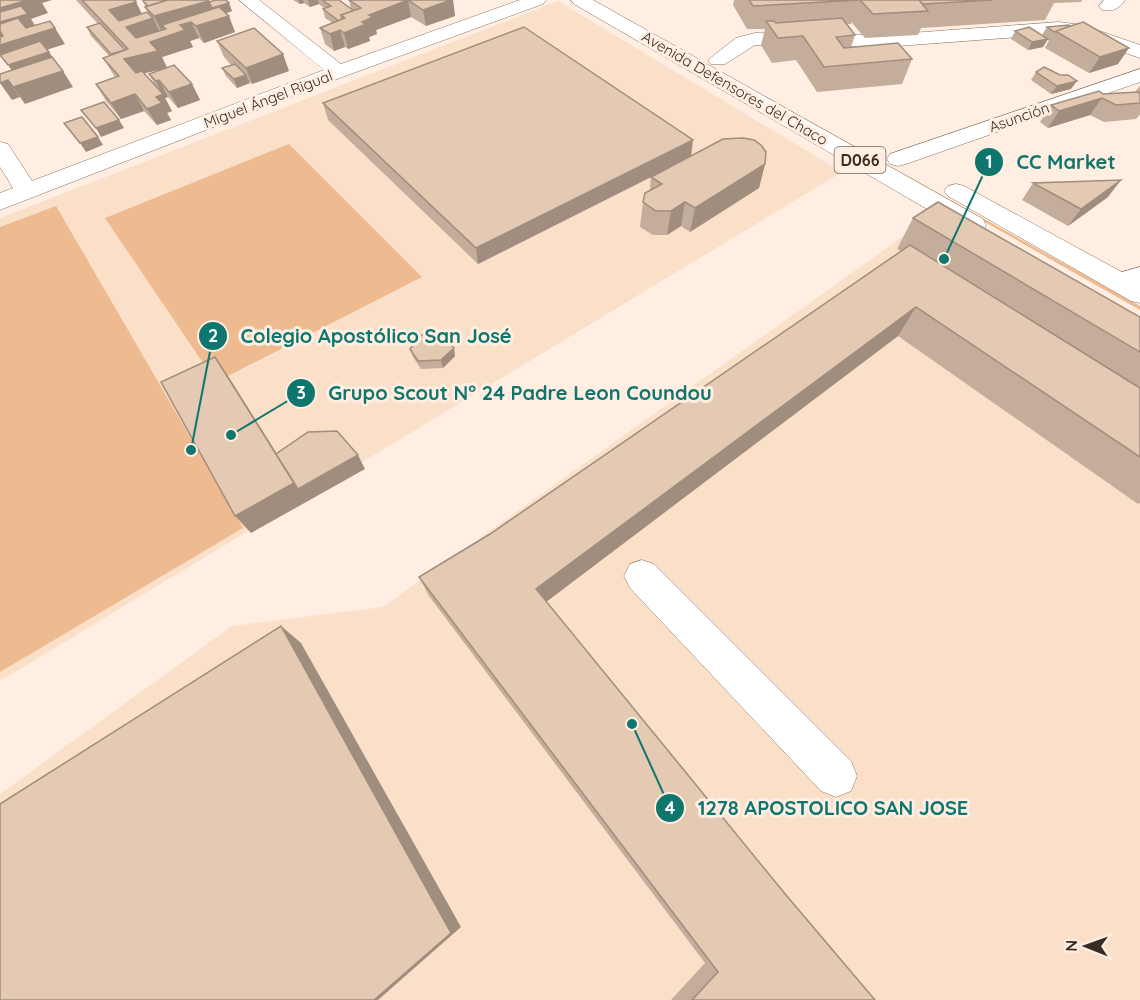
<svg xmlns="http://www.w3.org/2000/svg" width="1140" height="1000" viewBox="0 0 1140 1000" font-family="Quicksand,sans-serif">
<rect width="100%" height="100%" fill="#ffeee1"/>
<g fill="#fadfc9">
<polygon points="558,1 842,172 0,681 0,218"/>
<polygon points="922,223 1140,350 1140,1000 0,1000 0,794 232,626 383,607"/>
</g>
<g fill="#eebb90">
<polygon points="593,0 1140,306 1140,310"/>
<polygon points="289,144 422,277 216,382 105,218"/>
<polygon points="56,206 243,528 0,672 0,227"/>
</g>
<g fill="none" stroke-linecap="round" stroke-linejoin="round">
<g stroke="#88705c" stroke-width="1">
<g id="minor">
<polygon points="239,0 259,0 341,64 520,0 546,0 543,4 345,76 0,210 0,193 13,188 0,167 0,142 8,144 32,181 324,70"/>
<path d="M 1104,0 L 1125,0 C 1119,9 1112,12 1102,10 L 1099,6 Z"/>
<polygon points="1059,22 1082,25 1140,45 1140,58 1073,35 1059,34 884,47 755,45 725,64 711,64 708,60 736,38 755,33 884,35"/>
<polygon points="1140,69 1140,82 906,164 898,166 890,164 887,159 890,154"/>
<polygon points="1140,267 1140,285 1117,291 1108,288 1104,282 1108,276"/>
<polygon points="642,560 654,564 851,761 857,776 851,791 836,797 821,791 630,588 624,576 630,564"/>
</g>
</g>
<g stroke="#88705c" stroke-width="1">
<g id="highway">
<polygon points="571,0 593,0 983,219 986,225 983,231 974,233 965,231 574,4"/>
<polygon points="956,184 964,186 1140,282 1140,303 1131,301 948,196 944,191 948,186"/>
</g>
</g>
<use href="#minor" fill="#fff" fill-rule="evenodd"/>
<use href="#highway" fill="#fff" fill-rule="evenodd"/>
</g>
<g fill="#c4ad9a" fill-rule="evenodd">
<path d="M 76,0 L 138,0 L 135,1 L 141,14 L 148,13 L 143,1 L 144,0 L 208,0 L 209,2 L 232,11 L 226,13 L 235,32 L 204,43 L 199,38 L 190,41 L 193,47 L 162,57 L 167,68 L 192,84 L 200,100 L 178,108 L 168,97 L 165,98 L 172,111 L 167,113 L 171,120 L 157,125 L 144,111 L 121,119 L 106,101 L 96,84 L 115,77 L 103,58 L 109,56 L 91,36 L 87,27 L 98,24 ZM 164,69 L 149,74 L 155,85 L 144,73 Z"/>
<polygon points="293,0 339,0 351,9 349,0 453,0 455,16 426,26 411,17 376,30 377,34 369,37 370,41 348,49 345,47 334,51 325,44 320,28 333,23 325,18 323,9 325,9 319,4 310,7 304,3 300,4"/>
<polygon points="734,0 1082,0 1081,2 1054,3 1045,20 921,28 918,35 865,38 851,22 851,24 846,24 855,35 851,47 912,59 902,84 817,92 796,60 772,63 761,45 765,29 747,29 733,5"/>
<polygon points="1047,27 1118,64 1089,73 1045,48 1049,40 1048,39 1043,47 1028,50 1011,39 1015,31 1042,35"/>
<polygon points="217,41 289,71 252,84 249,81 250,83 237,88 226,76 222,68 231,65 224,57"/>
<polygon points="1036,72 1071,89 1051,94 1031,80"/>
<polygon points="1140,86 1140,114 1136,119 1104,122 1090,115 1048,128 1040,122 1051,105 1103,94 1135,92"/>
<polygon points="323,103 691,156 765,164 759,188 690,232 681,226 667,235 653,235 640,227 643,202 650,190 651,177 664,170 478,264 328,120"/>
<polygon points="1033,183 1108,197 1068,226 1022,200"/>
<polygon points="913,218 1140,317 1140,503 1138,504 898,336 546,602 786,895 875,1000 671,1000 705,963 429,596 419,577 490,534 901,251 897,249"/>
<polygon points="410,349 455,356 443,368 421,369 413,357"/>
</g>
<g fill="#a08d7d">
<polygon points="0,0 52,0 42,3 48,13 31,19 38,30 55,28 65,44 6,63 0,55"/>
<polygon points="298,0 303,0 304,3 300,4"/>
<polygon points="308,0 318,0 319,4 310,7"/>
<polygon points="408,0 411,17 376,30 377,34 369,37 370,41 348,49 344,33 348,30 369,15"/>
<polygon points="451,0 453,0 455,16 426,26 423,10"/>
<polygon points="209,1 215,17 193,23 191,22 199,38 190,41 193,47 162,57 167,68 133,76 124,60 116,63 111,54 125,50 129,58 155,52 150,42 183,31 181,27 167,31 162,25 165,31 162,32 154,16"/>
<polygon points="136,2 144,18 117,27 109,10"/>
<polygon points="229,3 232,11 216,17 212,8"/>
<polygon points="229,16 235,32 204,43 196,26"/>
<polygon points="153,18 161,35 134,43 126,27"/>
<polygon points="340,30 345,47 334,51 330,34"/>
<polygon points="1048,39 1043,47 1028,50 1032,42"/>
<polygon points="1129,48 1118,64 1089,73 1100,57"/>
<polygon points="49,52 60,68 20,82 8,65"/>
<polygon points="283,54 289,71 252,84 246,68"/>
<polygon points="63,71 73,87 25,104 13,87"/>
<polygon points="246,75 250,83 237,88 234,79"/>
<polygon points="8,80 20,97 12,100 0,83"/>
<polygon points="159,80 168,97 165,98 172,111 167,113 171,120 157,125 147,109 156,97 162,94 156,81"/>
<polygon points="1077,81 1071,89 1051,94 1057,86"/>
<polygon points="192,84 200,100 178,108 169,92"/>
<polygon points="135,94 144,111 121,119 111,103"/>
<polygon points="1102,98 1090,115 1048,128 1059,111"/>
<polygon points="119,120 124,128 101,137 96,128"/>
<polygon points="98,137 103,145 86,152 80,143"/>
<polygon points="693,140 691,157 478,264 476,248"/>
<polygon points="765,164 759,188 690,232 695,208"/>
<polygon points="1121,180 1108,197 1068,226 1081,209"/>
<polygon points="685,202 681,226 667,235 671,211"/>
<polygon points="916,307 898,336 538,608 536,589"/>
<polygon points="454,348 455,356 443,368 441,360"/>
<polygon points="215,357 230,379 299,489 358,455 365,469 251,533 235,516"/>
<polygon points="281,626 301,643 461,927 378,1000 374,1000"/>
</g>
<g fill="#e4c9b3" stroke="#a08d7d" stroke-width="1.5">
<polygon points="0,0 28,0 0,8"/>
<polygon points="82,0 134,0 136,2 109,10 119,21 147,12 153,18 126,27 136,38 166,29 162,25 219,7 229,16 196,26 191,22 180,25 185,30 150,42 158,51 124,59 136,73 142,71 163,94 156,97 162,103 147,109 135,94 111,103 96,84 119,76 103,58 128,49"/>
<polygon points="145,0 168,0 148,6 143,1"/>
<polygon points="168,0 208,0 209,1 154,16 145,7"/>
<polygon points="216,0 226,0 229,3 212,8 209,2"/>
<polygon points="322,0 339,0 354,11 341,15 342,20 339,21 323,9 331,6"/>
<polygon points="349,0 451,0 423,10 408,0 369,15 373,17 362,22 366,24 344,33 340,30 330,34 320,28 345,18 341,15 361,8"/>
<polygon points="749,0 859,0 753,6"/>
<polygon points="860,0 992,0 923,4 919,0 928,11 873,14"/>
<polygon points="21,6 28,14 0,22 0,12"/>
<polygon points="18,18 26,28 50,21 55,28 0,45 0,37 3,36 0,31 0,24"/>
<polygon points="842,18 855,35 836,37 844,48 898,43 912,59 824,67 803,36 778,38 766,21 774,21 776,23"/>
<polygon points="1083,22 1129,48 1100,57 1055,31"/>
<polygon points="100,23 125,50 111,54 87,27"/>
<polygon points="1069,25 1070,26 1054,32 1047,27"/>
<polygon points="524,27 693,140 476,248 323,103"/>
<polygon points="1029,27 1048,39 1032,42 1015,31"/>
<polygon points="254,28 283,54 246,68 217,41"/>
<polygon points="40,41 49,52 8,65 0,55"/>
<polygon points="52,57 63,71 13,87 8,80 0,83 0,74"/>
<polygon points="235,64 246,75 234,79 222,68"/>
<polygon points="174,65 192,84 169,92 159,80 156,81 149,74"/>
<polygon points="1044,67 1060,75 1068,75 1077,81 1057,86 1036,72"/>
<polygon points="1099,91 1103,94 1138,92 1140,94 1140,103 1116,105 1102,98 1059,111 1051,105"/>
<polygon points="104,102 119,120 96,128 81,110"/>
<polygon points="82,117 98,137 80,143 64,123"/>
<polygon points="743,138 754,140 761,145 766,152 765,164 695,208 685,202 671,211 656,211 643,202 645,193 662,184 651,177 723,139"/>
<polygon points="1121,180 1081,209 1033,183"/>
<polygon points="938,202 1140,317 1140,352 913,218"/>
<polygon points="910,245 1140,388 1140,457 916,307 536,589 786,895 875,1000 692,1000 718,972 419,577 490,534"/>
<polygon points="442,334 454,348 441,360 418,361 410,349 421,335"/>
<polygon points="215,357 294,483 235,516 161,382"/>
<polygon points="337,431 358,455 298,489 276,454 308,432"/>
<polygon points="281,626 451,933 374,1000 0,1000 0,804"/>
</g>
<g text-anchor="middle" dominant-baseline="central" stroke-width="6" stroke-linejoin="round" paint-order="stroke">
<g font-size="15" fill="#372d24" stroke="#ffeee1">
<text transform="translate(735 88) rotate(30)">Avenida Defensores del Chaco</text>
<text transform="translate(268 99) rotate(-21)">Miguel Ángel Rigual</text>
<text transform="translate(1019 117) rotate(-19)">Asunción</text>
</g>
<rect fill="#ffeee1" stroke="#73675d" stroke-width="1.5" x="834.5" y="147" width="51" height="26" rx="4.5"/>
<g font-size="16" font-weight="bold" fill="#372d24">
<text x="860" y="160">D066</text>
</g>
</g>
<path fill="none" stroke="#0f766e" stroke-width="2" d="M944 259L989 162M191 450L213 336M231 435L301 393M632 724L670 808"/>
<g fill="#0f766e" stroke="#ffeee1" stroke-width="2">
<circle cx="944" cy="259" r="6"/>
<circle cx="191" cy="450" r="6"/>
<circle cx="231" cy="435" r="6"/>
<circle cx="632" cy="724" r="6"/>
<circle cx="989" cy="162" r="15"/>
<circle cx="213" cy="336" r="15"/>
<circle cx="301" cy="393" r="15"/>
<circle cx="670" cy="808" r="15"/>
</g>
<g font-size="18" text-anchor="middle" font-weight="bold" fill="#fff">
<text x="989" y="168">1</text>
<text x="213" y="342">2</text>
<text x="301" y="399">3</text>
<text x="670" y="814">4</text>
</g>
<g font-size="20" text-anchor="middle" font-weight="bold" fill="#0f766e" stroke="#ffeee1" stroke-width="6" stroke-linejoin="round" paint-order="stroke">
<text x="1066" y="169">CC Market</text>
<text x="376" y="343">Colegio Apostólico San José</text>
<text x="520" y="400">Grupo Scout N° 24 Padre Leon Coundou</text>
<text x="833" y="815">1278 APOSTOLICO SAN JOSE</text>
</g>
<g transform="translate(1086 946) rotate(271)" stroke="#ffeee1" stroke-width="4.5" paint-order="stroke">
<path d="M0-4.5L10 22L0 15L-10 22Z" fill="#372d24"/>
<text y="-9" font-size="16" font-weight="bold" text-anchor="middle" fill="#372d24">N</text>
</g>
</svg>
